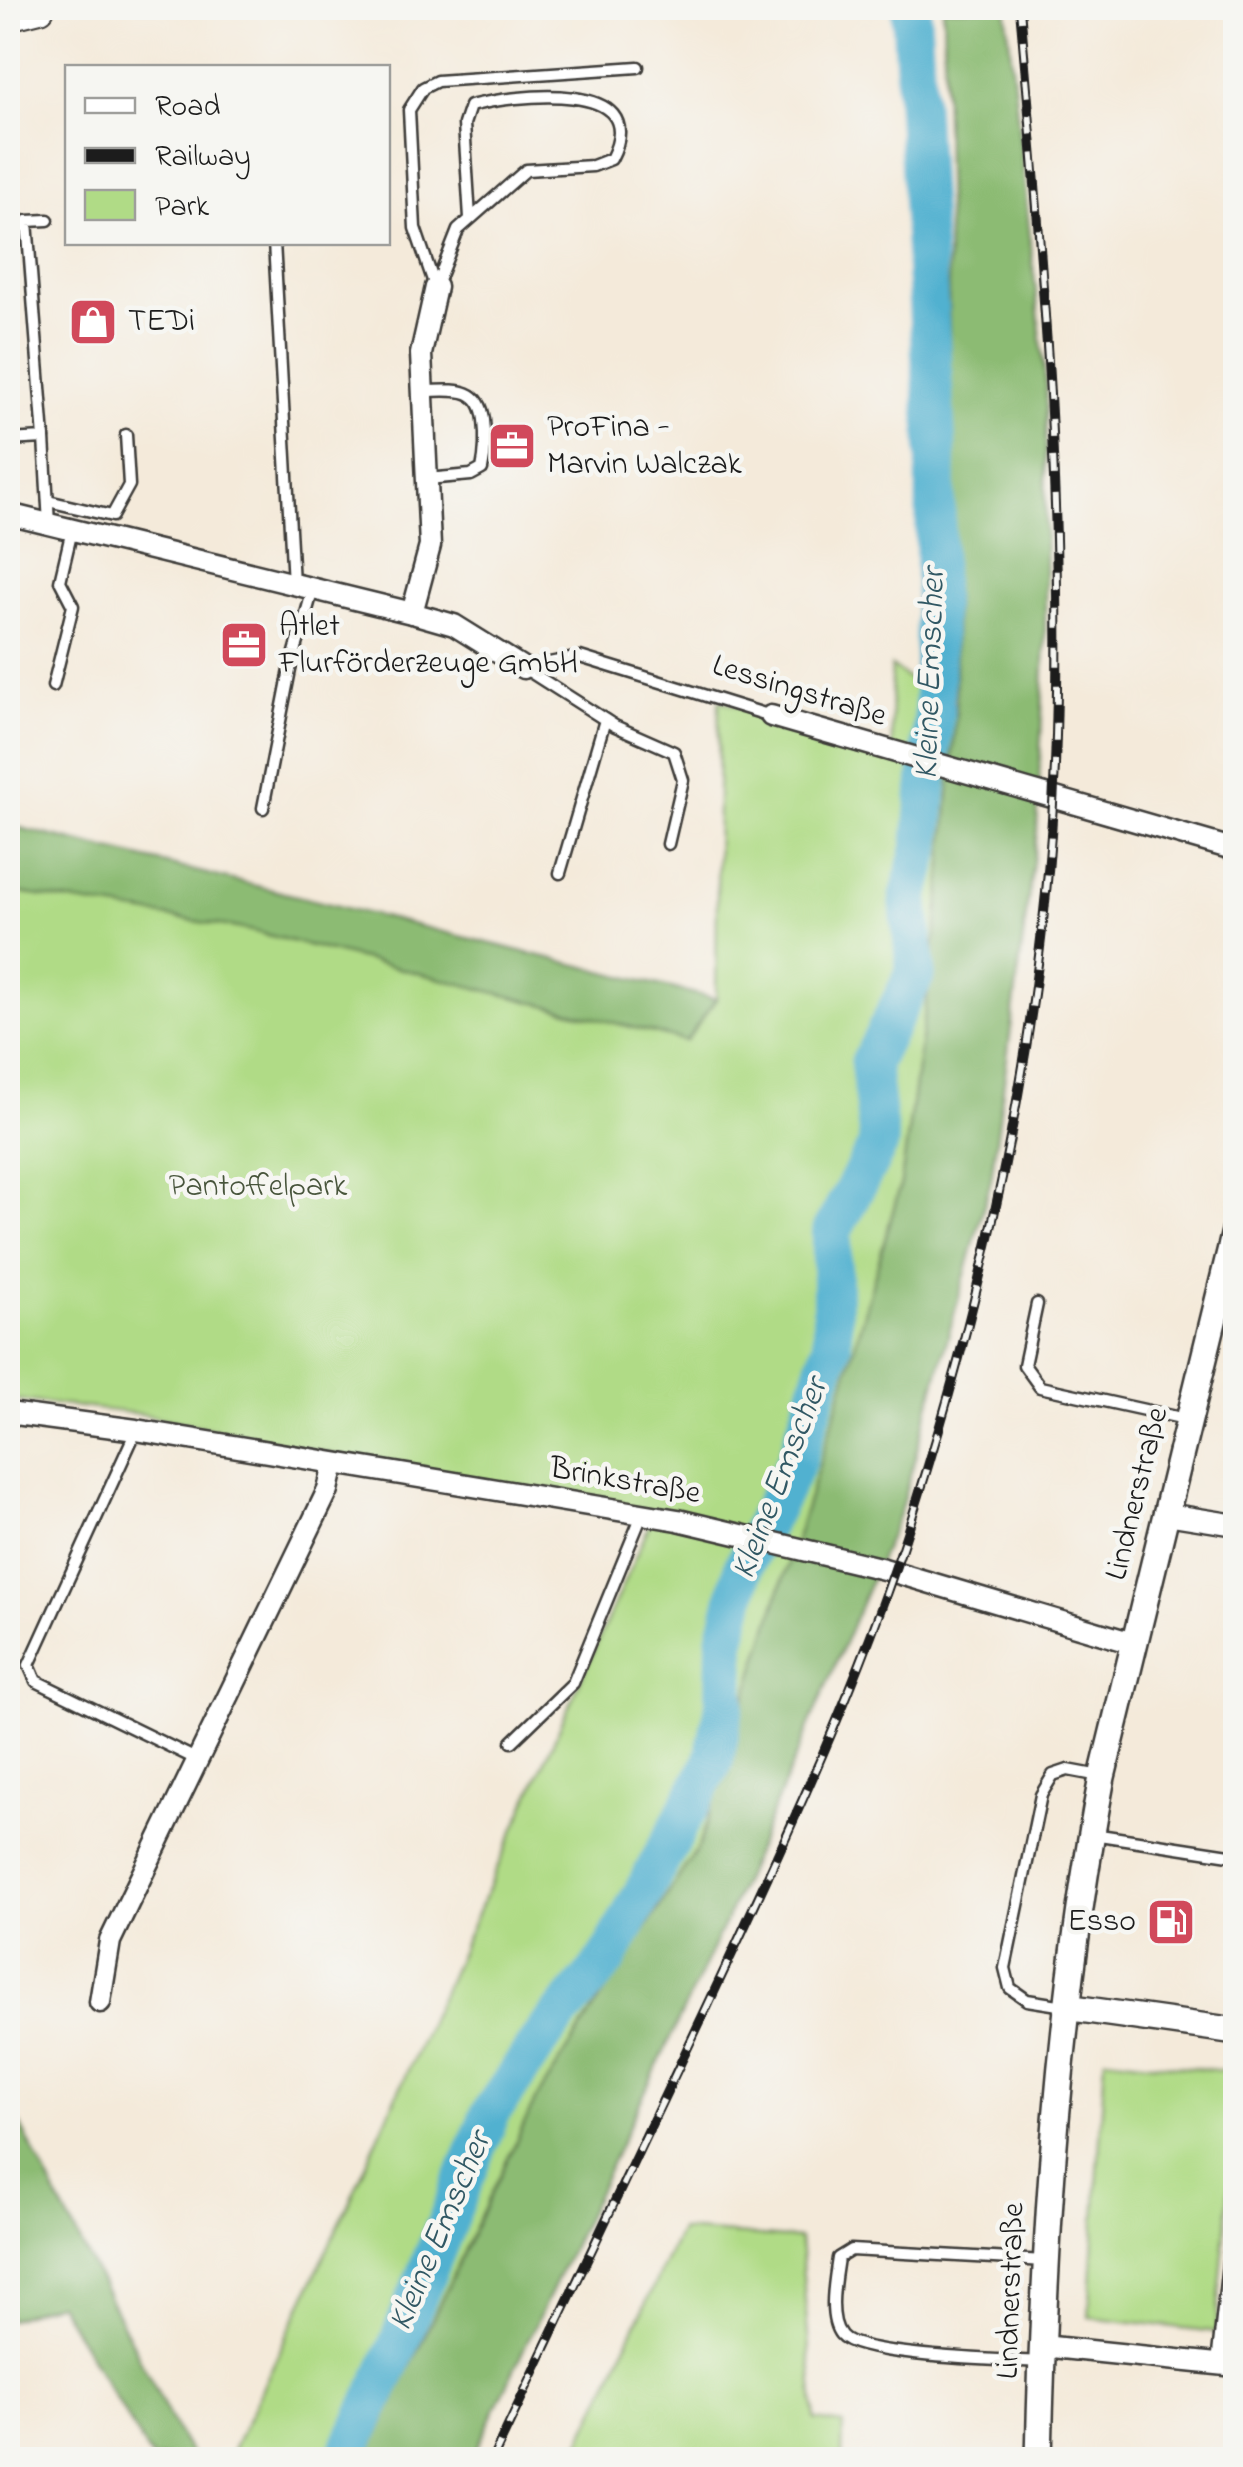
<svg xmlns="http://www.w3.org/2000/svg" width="1243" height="2467" viewBox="0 0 1243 2467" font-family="'Indie Flower',sans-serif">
<rect width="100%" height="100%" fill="#f6f6f2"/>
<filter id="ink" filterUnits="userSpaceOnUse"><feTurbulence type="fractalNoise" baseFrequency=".01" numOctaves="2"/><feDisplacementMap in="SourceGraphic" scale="20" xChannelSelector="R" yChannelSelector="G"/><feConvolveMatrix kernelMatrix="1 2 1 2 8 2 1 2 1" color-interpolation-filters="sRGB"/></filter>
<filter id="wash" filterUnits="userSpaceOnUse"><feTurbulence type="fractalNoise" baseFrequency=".0048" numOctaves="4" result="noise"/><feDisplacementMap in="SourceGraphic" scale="40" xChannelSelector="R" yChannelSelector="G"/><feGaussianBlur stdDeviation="2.25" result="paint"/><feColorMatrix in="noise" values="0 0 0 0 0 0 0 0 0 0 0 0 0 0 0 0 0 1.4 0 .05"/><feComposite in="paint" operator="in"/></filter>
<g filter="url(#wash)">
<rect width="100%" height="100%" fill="#f4eada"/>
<g fill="#b0db86" stroke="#667c51" stroke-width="2.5">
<polygon points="891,666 956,714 938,919 901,1183 836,1411 700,1844 535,2101 366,2459 229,2459 349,2203 651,1521 141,1414 8,1399 8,886 244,929 686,1040 716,999 719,700 892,753"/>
<polygon points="1105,2058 1235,2072 1235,2124 1216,2332 1089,2317"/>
<polygon points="680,2230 800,2239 815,2420 843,2424 842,2459 573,2459"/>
</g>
<g fill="#8cbb73" stroke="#546c48" stroke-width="2.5">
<polygon points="943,8 1006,8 1046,387 1045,644 1037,832 991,1180 900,1512 728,1916 472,2459 366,2460 535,2101 700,1844 836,1411 901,1183 938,919 956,714"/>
<polygon points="8,825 716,999 686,1041 244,929 8,891"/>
<polygon points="8,2101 177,2431 193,2459 152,2459 58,2303 8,2320"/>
</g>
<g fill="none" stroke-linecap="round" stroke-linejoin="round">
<polyline stroke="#51b1d0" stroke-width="40" points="345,2460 389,2367 491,2112 546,2032 607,1960 714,1760 725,1702 726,1639 744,1565 796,1462 832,1345 832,1231 879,1143 870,1064 916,972 909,899 922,848 934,712 936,444 911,8"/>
</g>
</g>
<g filter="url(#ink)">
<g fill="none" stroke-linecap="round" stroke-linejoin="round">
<g stroke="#3c3b38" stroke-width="15">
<g id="service">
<polyline points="274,242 293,583"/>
<polyline points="435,286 415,228 409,110 423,88 437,81 638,67"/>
<path d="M 436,286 L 458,230 L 526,170 L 593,166 L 611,159 C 654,77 512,95 470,106 L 464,124 L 470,218"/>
<path d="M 422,391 C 452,391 480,384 484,420 C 486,438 486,451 482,469 L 471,475 L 427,479"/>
<polyline points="44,438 49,524"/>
<polyline points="8,440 44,438 27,221 48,220"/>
<polyline points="48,501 112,516 129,485 126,435"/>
<polyline points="523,668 580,657 771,716"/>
<polyline points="524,668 615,726 674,752 683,780 668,844"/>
<polyline points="53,686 73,606 60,581 72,530"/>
<polyline points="263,808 290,670 313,589"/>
<polyline points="560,873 605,720"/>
<polyline points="1037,1304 1024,1365 1040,1387 1190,1420"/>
<polyline points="136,1431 29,1665 36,1681 198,1760"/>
<polyline points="512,1742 573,1683 642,1515"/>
<polyline points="1093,1834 1236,1856"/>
<polyline points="1065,2006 1027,2000 1010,1988 1005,1968 1041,1795 1053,1775 1068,1770 1100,1776"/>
<path d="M 1040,2362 C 1007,2360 858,2357 841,2335 C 827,2318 835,2279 838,2258 L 851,2250 L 1045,2261"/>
</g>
</g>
<g stroke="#3c3b38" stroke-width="25">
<g id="minor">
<polyline points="8,514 412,613 454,625 523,668"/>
<polyline points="412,613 430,546 421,354 436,287"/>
<polyline points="771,716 1236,850"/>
<polyline points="8,1413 136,1430 678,1520 884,1569 1133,1643"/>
<polyline points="1167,1514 1236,1525"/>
<polyline points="100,2002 110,1941 328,1490 334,1464"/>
<polyline points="1042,2346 1236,2366"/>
<polyline points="1222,2364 1236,2236"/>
</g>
</g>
<g stroke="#3c3b38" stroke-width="30">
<g id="tertiary">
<polyline points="1066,2007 1236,2031"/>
<path d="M 1039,2460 C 1044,2230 1059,2003 1102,1777 L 1236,1227"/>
</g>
</g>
<g stroke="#3c3b38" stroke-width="32">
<polyline id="secondary" points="8,16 40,8"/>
</g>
<use href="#service" stroke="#fff" stroke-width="10"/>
<use href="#minor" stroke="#fff" stroke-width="20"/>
<use href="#tertiary" stroke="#fff" stroke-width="25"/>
<use href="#secondary" stroke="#fff" stroke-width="28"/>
<g stroke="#1c1c1c" stroke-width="10">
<path id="rail" d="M 492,2460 C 571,2293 651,2127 729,1960 C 794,1821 860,1679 907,1533 C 987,1286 1044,1025 1055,765 C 1065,512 1042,259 1020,8"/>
</g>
<use href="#rail" stroke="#f6f6f2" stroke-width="6" stroke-dasharray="19" stroke-linecap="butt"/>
</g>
</g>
<defs>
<g id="shop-square" transform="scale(2.5)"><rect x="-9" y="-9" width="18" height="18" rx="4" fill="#d1495b" stroke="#f6f6f2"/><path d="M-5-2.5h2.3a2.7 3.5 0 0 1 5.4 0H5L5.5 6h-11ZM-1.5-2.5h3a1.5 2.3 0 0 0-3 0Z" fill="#fff"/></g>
<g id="office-square" transform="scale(2.5)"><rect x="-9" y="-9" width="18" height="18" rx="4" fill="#d1495b" stroke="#f6f6f2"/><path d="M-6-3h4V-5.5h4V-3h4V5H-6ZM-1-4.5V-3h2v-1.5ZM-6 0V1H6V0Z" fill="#fff"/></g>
<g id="fuel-square" transform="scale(2.5)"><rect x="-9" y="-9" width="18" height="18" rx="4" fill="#d1495b" stroke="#f6f6f2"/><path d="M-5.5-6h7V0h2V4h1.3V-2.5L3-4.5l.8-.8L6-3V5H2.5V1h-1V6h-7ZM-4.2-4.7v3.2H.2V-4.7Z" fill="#fff"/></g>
</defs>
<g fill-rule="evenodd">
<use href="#shop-square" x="93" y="322"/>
<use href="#office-square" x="512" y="446"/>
<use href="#office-square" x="244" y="645"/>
<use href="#fuel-square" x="1171" y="1922"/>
</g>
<g text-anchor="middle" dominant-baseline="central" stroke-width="9" stroke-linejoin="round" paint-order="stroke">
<g font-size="32" fill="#1c1c1c" stroke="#f6f6f2" text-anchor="start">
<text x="128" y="322">TEDi</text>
<text x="547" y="428">ProFina -<tspan x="547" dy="37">Marvin Walczak</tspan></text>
<text x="279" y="627">Atlet<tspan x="279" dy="37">Flurförderzeuge GmbH</tspan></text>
<text x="1136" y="1922" text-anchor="end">Esso</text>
</g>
<g font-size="32" fill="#1c1c1c" stroke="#f6f6f2">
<text transform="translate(799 692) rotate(17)">Lessingstraße</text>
<text transform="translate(625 1482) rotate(10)">Brinkstraße</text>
<text transform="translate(1138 1494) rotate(-76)">Lindnerstraße</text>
<text transform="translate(1012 2291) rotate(-88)">Lindnerstraße</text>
</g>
<g font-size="32" fill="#48553c" stroke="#f6f6f2">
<text x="258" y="1187">Pantoffelpark</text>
</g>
<g font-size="35" font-style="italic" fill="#315864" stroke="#f6f6f2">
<text transform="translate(931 674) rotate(-88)">Kleine Emscher</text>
<text transform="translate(781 1479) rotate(-69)">Kleine Emscher</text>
<text transform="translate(441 2232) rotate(-67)">Kleine Emscher</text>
</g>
</g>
<rect width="1243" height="2467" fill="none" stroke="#f6f6f2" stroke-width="40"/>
<rect x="65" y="65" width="325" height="180" fill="#f6f6f2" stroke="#9f9f9c" stroke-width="2.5"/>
<rect x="85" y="98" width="50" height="15" fill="#ffffff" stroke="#9f9f9c" stroke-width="2.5"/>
<text x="155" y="115" font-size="30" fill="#1c1c1c">Road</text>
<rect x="85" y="148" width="50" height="15" fill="#1c1c1c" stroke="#9f9f9c" stroke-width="2.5"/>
<text x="155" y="165" font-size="30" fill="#1c1c1c">Railway</text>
<rect x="85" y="190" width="50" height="30" fill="#b0db86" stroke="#9f9f9c" stroke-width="2.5"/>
<text x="155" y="215" font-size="30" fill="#1c1c1c">Park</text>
</svg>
